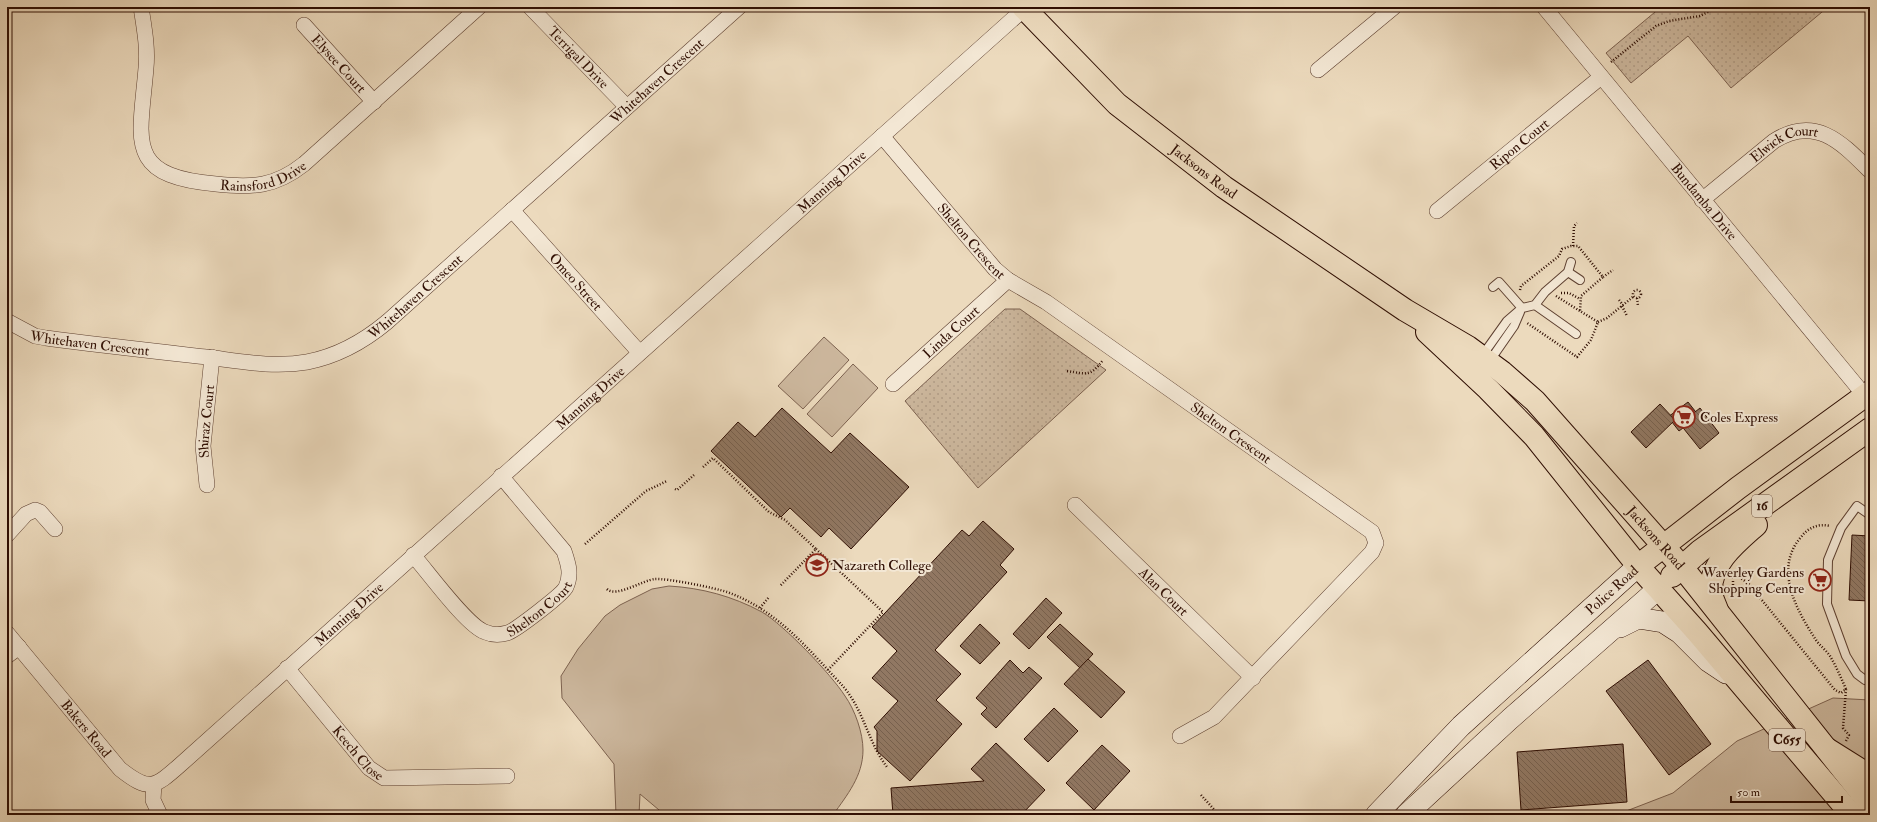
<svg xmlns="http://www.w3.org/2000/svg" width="1877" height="822" viewBox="0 0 1877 822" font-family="'IM FELL Double Pica',serif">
<defs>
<pattern id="park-dots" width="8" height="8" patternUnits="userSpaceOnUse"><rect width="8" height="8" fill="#ccb79d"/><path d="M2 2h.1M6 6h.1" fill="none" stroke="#b09c86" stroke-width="1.8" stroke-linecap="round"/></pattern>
<pattern id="building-back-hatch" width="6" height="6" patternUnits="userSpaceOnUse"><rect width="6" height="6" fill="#917863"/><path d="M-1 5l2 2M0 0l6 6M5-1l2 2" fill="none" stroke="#77614f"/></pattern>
</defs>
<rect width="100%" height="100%" fill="#ecdabd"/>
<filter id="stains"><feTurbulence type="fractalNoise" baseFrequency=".005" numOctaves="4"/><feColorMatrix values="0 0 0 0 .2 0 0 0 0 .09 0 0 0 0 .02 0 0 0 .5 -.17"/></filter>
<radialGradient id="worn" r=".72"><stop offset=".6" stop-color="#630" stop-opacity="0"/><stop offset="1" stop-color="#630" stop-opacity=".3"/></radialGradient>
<g fill="#ccb79d" stroke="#7d6250">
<polygon points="824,337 849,360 803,409 778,386"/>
<polygon points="853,364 878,388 832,437 807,414"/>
<path d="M 669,586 C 702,588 732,596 762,612 C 784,625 831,674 845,696 C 855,710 863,733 863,750 C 863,776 847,795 833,815 L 665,815 L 640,794 L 639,815 L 616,815 L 614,764 L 562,698 L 561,676 L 578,649 L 605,616 L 620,605 L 652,589 Z"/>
<polygon points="1833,698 1870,700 1870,815 1616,815 1673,793 1737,741"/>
</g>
<g fill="url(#park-dots)" stroke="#7d6250">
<polygon points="1661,7 1828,7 1731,88 1688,36 1631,83 1606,53"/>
<polygon points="1005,309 1020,309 1106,370 978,488 905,401"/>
</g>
<g fill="url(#building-back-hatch)" stroke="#2e0d02">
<polygon points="1688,402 1699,416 1679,431 1668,417"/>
<polygon points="1660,404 1675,420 1646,448 1631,432"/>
<polygon points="782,408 831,453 850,433 909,487 851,549 829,528 821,537 790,508 781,517 711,451 738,422 755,437"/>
<polygon points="1700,408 1719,433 1700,449 1680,424"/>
<polygon points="983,521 1014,549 1000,565 1007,572 935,650 961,674 936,700 962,724 910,781 877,751 877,731 874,727 898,701 872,678 897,651 872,627 962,530 969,536"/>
<polygon points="1852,535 1870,536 1870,601 1849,600"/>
<polygon points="1046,598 1062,613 1029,649 1013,634"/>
<polygon points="980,624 1000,643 980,664 960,646"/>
<polygon points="1060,624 1093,654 1080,668 1047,637"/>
<polygon points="1088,659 1125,692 1101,718 1064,684"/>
<polygon points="1010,660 1023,673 1029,667 1042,678 996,728 981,714 987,708 976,698"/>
<polygon points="1648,660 1711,744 1669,775 1606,691"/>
<polygon points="1054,708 1078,731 1048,762 1024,739"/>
<polygon points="996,743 1045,790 1021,815 893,815 891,788 984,781 971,769"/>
<polygon points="1623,744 1627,802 1521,810 1517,752"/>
<polygon points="1102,745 1130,771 1094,810 1066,783"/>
</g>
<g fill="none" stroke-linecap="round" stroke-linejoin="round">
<g stroke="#5e4031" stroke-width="10">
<g id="lane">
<polyline points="1568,272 1580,280"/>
<polyline points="1493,287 1499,282 1522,308"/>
<polyline points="1535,305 1576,334"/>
<polyline points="1482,356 1507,321 1522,308 1535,305 1545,292 1568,272 1571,262"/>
<polyline points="1489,362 1514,326 1520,312"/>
<polyline points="1870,515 1857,506 1841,528 1828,560 1827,604 1846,656 1857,674 1865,680 1870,681"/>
</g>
</g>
<g stroke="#5e4031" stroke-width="16">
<g id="street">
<path id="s1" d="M 141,7 C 144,27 148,47 146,68 C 140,141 124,176 216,184 C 252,188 275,187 304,164 L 479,7"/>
<path id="s2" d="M 530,7 L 627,107"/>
<path id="s3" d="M 1544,7 L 1865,396"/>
<path id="s4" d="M 304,25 L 374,102"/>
<polyline points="1318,70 1394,7"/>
<path id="s5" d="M 882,136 L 995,269 L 1008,280 L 1046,302 L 1372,532 L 1376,543 L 1372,552 L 1214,717 L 1180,736"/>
<path id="s6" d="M 1702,200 L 1774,141 C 1815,115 1841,142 1869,170"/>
<path id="s7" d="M 512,210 L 639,352"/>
<path id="s8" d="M 1437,211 L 1601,77"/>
<path id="s9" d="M 7,321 L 35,336 L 46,338 C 99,345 153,351 206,357 C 239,361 273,368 307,362 C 338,356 363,342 387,322 L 739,7"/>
<path id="s10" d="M 893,384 L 1008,280"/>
<path id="s11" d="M 207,485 L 203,446 L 212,357"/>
<path id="s12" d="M 1075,505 L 1253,678"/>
<polyline points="7,535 26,514 35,510 40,512 55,529"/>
<path id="s13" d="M 413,555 C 428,572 467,626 485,632 C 492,635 500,635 507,633 C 515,631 563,594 566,587 C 572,574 568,563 564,551 L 501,476"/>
<path id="s14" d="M 7,633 L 120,769 C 149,792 154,788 180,765 L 1024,9"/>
<polyline points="7,656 19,647"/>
<path id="s15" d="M 287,668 L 369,768 L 384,778 L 507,776"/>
<polyline points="154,784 153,800 160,815"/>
</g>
</g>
<g stroke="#2e0d02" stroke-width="22">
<g id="secondary">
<polyline points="1620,627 1638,618 1663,622 1680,633 1708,661 1726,673"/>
<path id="s16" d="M 1376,815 L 1461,726 L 1638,566"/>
<polyline points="1406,815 1510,719 1659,588"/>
</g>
</g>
<g stroke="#2e0d02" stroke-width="24">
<g id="primary">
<path id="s17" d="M 1023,7 L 1117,104 L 1224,187 L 1405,310 L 1468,347 L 1502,372 L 1535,401 L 1682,567 L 1870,804"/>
<polyline points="1427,332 1488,389 1534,436 1638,566 1697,632 1852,815"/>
<polyline points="1638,566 1738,488 1870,392"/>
<polyline points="1672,576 1700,551 1870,429"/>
<path d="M 1717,610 C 1715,604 1711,597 1711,591 C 1710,563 1737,542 1756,525"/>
</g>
</g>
<g stroke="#2e0d02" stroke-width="24">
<polyline id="highway" points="1827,749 1870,776"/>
</g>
<g stroke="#2e0d02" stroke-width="2.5" stroke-dasharray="1 2" stroke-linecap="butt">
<polyline points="1611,62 1656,26 1669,21 1700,16 1718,7"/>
<polyline points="1573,246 1574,226 1577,223"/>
<polyline points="1603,277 1613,270"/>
<polyline points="1520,290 1521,286 1559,256 1562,249 1571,246 1578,246 1603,277 1581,296 1580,311 1598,322 1591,340 1577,357 1527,323"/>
<circle cx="1637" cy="294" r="4"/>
<polyline points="1561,293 1569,293 1580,299"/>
<polyline points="1556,296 1580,311"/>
<polyline points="1637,298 1638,306"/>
<polyline points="1619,300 1623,305"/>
<polyline points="1622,306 1627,316"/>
<polyline points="1598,322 1607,318 1634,296"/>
<path d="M 1067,371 C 1087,374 1090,377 1103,360"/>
<polyline points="703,467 713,458 769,512 785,520 816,549 780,586"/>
<polyline points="675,489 677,490 694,475"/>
<polyline points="585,544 646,491 667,481"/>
<polyline points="816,549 883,612 828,670"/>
<path d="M 1733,576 L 1739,577 L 1748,583 L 1835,690 L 1841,693 L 1846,689 C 1841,678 1836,666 1830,656 C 1826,650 1820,646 1816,640 C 1797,611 1773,569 1801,537 C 1808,528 1818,523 1830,526"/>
<path d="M 607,589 C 616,598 643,580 655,579 C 667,578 715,588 727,592 C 769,607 798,637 827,669 C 834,677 843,685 849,694 C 865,717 870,745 887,767"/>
<polyline points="1733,597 1733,578"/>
<polyline points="760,608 769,597"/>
<polyline points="1846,741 1849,735 1843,728 1846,689"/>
<polyline points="1201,795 1219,815"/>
</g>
<use href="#lane" stroke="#f3e7d4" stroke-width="8"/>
<use href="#street" stroke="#f3e7d4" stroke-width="15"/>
<use href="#secondary" stroke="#f3e7d4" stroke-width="21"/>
<use href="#primary" stroke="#ecdabd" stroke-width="22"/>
<use href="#highway" stroke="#ecdabd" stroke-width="22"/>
</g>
<defs>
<g id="supermarket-ring" transform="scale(1.15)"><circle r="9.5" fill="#f3e7d4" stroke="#8f2418" stroke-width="1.5"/><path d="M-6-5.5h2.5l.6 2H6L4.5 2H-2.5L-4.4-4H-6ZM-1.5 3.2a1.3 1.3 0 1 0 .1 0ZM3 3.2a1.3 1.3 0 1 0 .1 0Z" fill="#8f2418"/></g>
<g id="school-ring" transform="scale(1.15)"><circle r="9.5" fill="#f3e7d4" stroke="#8f2418" stroke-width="1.5"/><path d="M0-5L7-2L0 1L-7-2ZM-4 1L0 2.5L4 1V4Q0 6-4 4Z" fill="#8f2418"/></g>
</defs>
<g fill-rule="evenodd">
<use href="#supermarket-ring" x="1684" y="417"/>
<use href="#school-ring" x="817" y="565"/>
<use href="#supermarket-ring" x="1820" y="580"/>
</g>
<g text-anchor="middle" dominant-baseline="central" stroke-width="4" stroke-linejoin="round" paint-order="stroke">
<g fill="#f3e7d4" stroke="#694e41" stroke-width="1">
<rect x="1752" y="495" width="20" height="22" rx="3"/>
<rect x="1769" y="729" width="36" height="22" rx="3"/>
</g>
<g font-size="13" font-weight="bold" fill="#2e0d02">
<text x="1762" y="506">16</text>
<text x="1787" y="740">C655</text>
</g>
<g font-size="14" fill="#2e0d02" stroke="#f3e7d4">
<text stroke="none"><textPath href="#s2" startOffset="70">Terrigal Drive</textPath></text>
<text stroke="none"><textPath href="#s4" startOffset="52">Elysee Court</textPath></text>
<text stroke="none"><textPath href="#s9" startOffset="758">Whitehaven Crescent</textPath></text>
<text stroke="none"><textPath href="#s8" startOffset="106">Ripon Court</textPath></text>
<text stroke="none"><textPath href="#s6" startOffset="102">Elwick Court</textPath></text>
<text stroke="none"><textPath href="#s17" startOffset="245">Jacksons Road</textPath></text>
<text stroke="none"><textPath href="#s1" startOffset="277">Rainsford Drive</textPath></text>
<text stroke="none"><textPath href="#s14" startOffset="1122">Manning Drive</textPath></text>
<text stroke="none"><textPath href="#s3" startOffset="252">Bundamba Drive</textPath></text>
<text stroke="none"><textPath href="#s5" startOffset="138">Shelton Crescent</textPath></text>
<text stroke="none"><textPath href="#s7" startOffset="96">Omeo Street</textPath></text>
<text stroke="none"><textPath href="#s9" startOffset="434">Whitehaven Crescent</textPath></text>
<text stroke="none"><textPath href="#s10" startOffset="78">Linda Court</textPath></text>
<text stroke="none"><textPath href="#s9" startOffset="87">Whitehaven Crescent</textPath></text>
<text stroke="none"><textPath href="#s14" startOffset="798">Manning Drive</textPath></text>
<text stroke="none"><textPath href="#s11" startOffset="64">Shiraz Court</textPath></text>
<text stroke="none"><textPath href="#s5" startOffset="462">Shelton Crescent</textPath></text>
<text stroke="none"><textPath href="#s17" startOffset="831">Jacksons Road</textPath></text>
<text stroke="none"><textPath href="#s16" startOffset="326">Police Road</textPath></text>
<text stroke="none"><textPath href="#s12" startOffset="124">Alan Court</textPath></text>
<text stroke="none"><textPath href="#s13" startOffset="169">Shelton Court</textPath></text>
<text stroke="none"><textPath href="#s14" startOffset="474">Manning Drive</textPath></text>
<text stroke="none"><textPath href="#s14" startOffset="124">Bakers Road</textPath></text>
<text stroke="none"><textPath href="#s15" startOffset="111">Keech Close</textPath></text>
</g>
<g font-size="14" fill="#2e0d02" stroke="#f3e7d4" text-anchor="start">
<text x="1700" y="417">Coles Express</text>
<text x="832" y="565">Nazareth College</text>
<text x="1804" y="572" text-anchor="end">Waverley Gardens<tspan x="1804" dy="16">Shopping Centre</tspan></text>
</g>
</g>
<rect width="1877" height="822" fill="none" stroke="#ecdabd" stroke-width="24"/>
<rect x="8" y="8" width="1861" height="806" fill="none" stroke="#2e0d02" stroke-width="2"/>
<rect x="12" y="12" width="1853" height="798" fill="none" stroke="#2e0d02"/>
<path d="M1731 796v6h111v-6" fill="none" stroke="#2e0d02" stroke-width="2"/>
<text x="1737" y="796" font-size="12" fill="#2e0d02" stroke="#f3e7d4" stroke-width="3" paint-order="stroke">50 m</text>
<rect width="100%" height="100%" filter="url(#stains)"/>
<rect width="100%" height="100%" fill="url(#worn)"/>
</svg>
